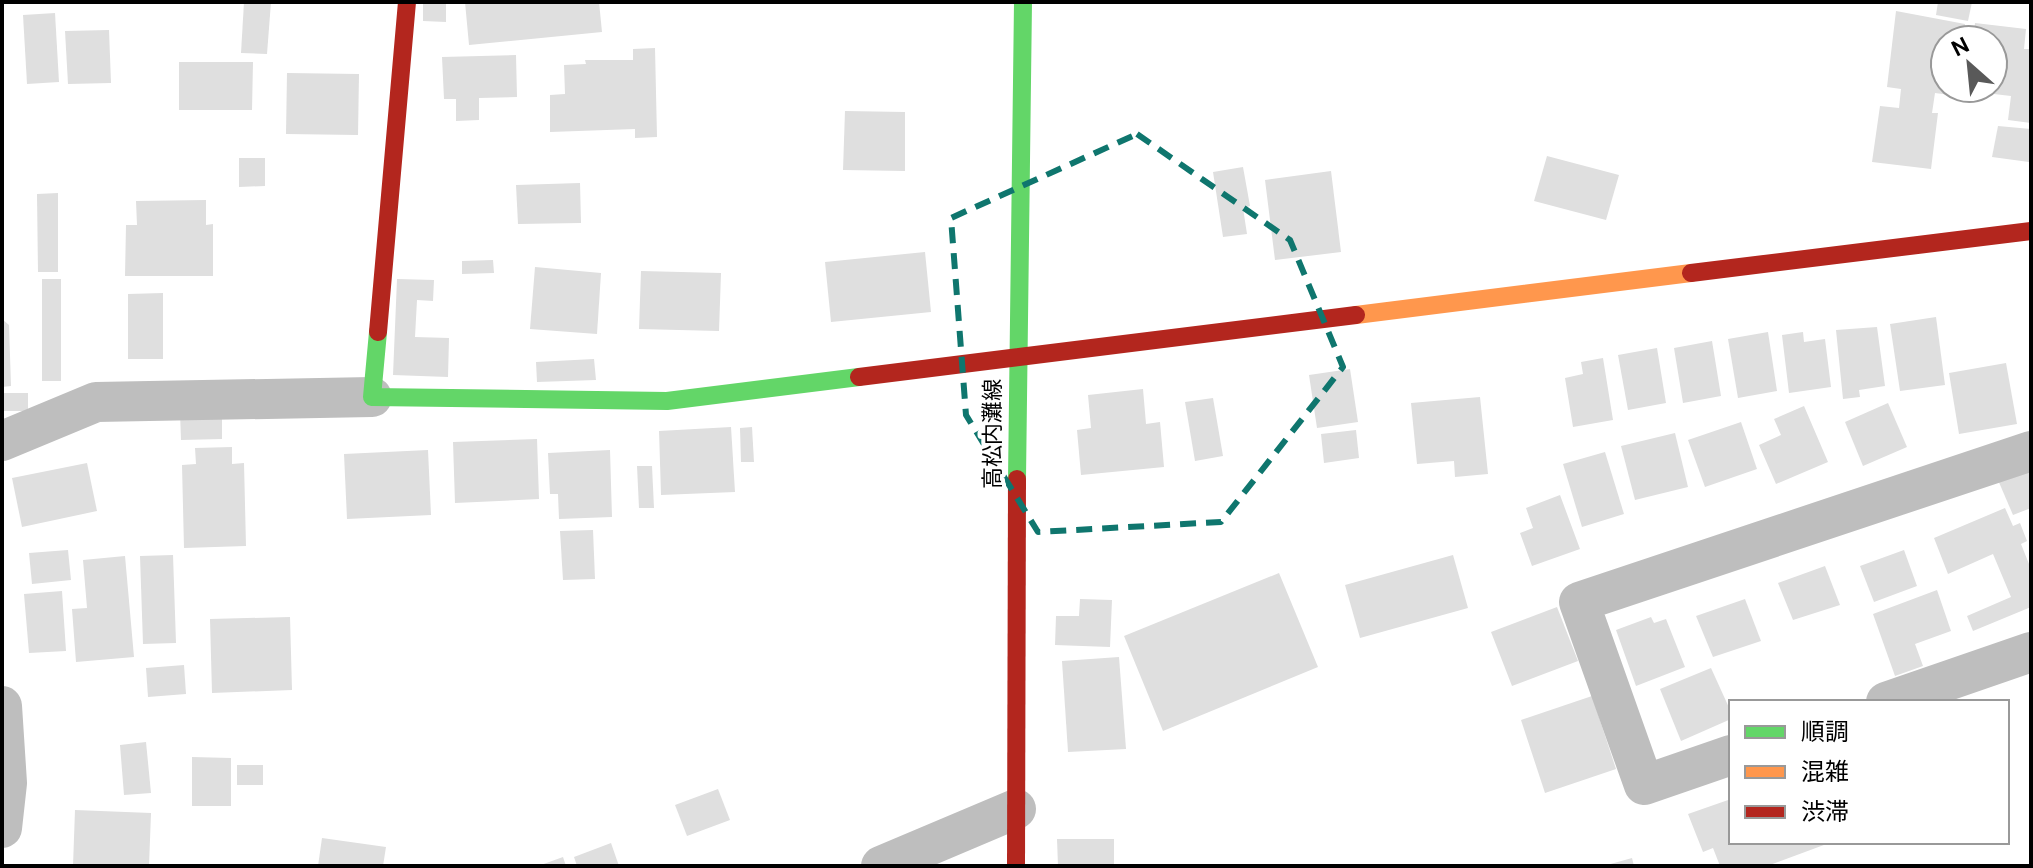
<svg xmlns="http://www.w3.org/2000/svg" width="2033" height="868" viewBox="0 0 2033 868" font-family="'DM Sans','Noto Sans JP',sans-serif">
<rect width="100%" height="100%" fill="#fff"/>
<g fill="#dfdfdf">
<polygon points="244,2 271,2 267,54 241,53"/>
<polygon points="423,2 446,2 446,22 423,21"/>
<polygon points="465,2 599,2 602,32 469,45"/>
<polygon points="1938,2 1972,2 1968,21 1936,15"/>
<polygon points="1896,11 1965,24 1962,40 1945,40 1945,88 1952,88 1950,95 1935,93 1932,113 1938,113 1931,169 1872,162 1880,106 1899,108 1901,89 1887,87"/>
<polygon points="55,13 59,82 27,84 23,15"/>
<polygon points="1975,23 2026,29 2024,49 2031,49 2031,123 2008,120 2011,96 1968,91 1968,88 1993,88 1993,40 1973,40"/>
<polygon points="109,30 111,83 68,84 65,31"/>
<polygon points="655,48 657,137 635,138 635,129 550,132 550,95 565,94 564,65 586,64 585,60 633,60 633,49"/>
<polygon points="516,55 517,97 479,98 479,120 456,121 456,99 444,99 442,57"/>
<polygon points="179,62 253,62 252,110 179,110"/>
<polygon points="287,73 359,74 358,135 286,134"/>
<polygon points="845,111 905,112 905,171 843,170"/>
<polygon points="1998,126 2031,129 2029,162 1992,157"/>
<polygon points="1547,156 1619,175 1606,220 1534,201"/>
<polygon points="239,158 265,158 265,186 239,187"/>
<polygon points="1243,167 1250,206 1243,208 1247,234 1223,237 1213,172"/>
<polygon points="1331,171 1341,252 1275,260 1265,180"/>
<polygon points="580,183 581,223 518,224 516,185"/>
<polygon points="58,193 58,272 38,272 37,194"/>
<polygon points="206,200 206,225 213,224 213,276 125,276 126,225 137,225 136,201"/>
<polygon points="925,252 931,312 831,322 825,262"/>
<polygon points="493,260 494,273 462,274 462,261"/>
<polygon points="535,267 601,273 597,334 530,329"/>
<polygon points="641,271 721,273 719,331 639,329"/>
<rect x="42" y="279" width="19" height="102"/>
<polygon points="397,279 434,280 433,301 417,300 415,337 449,338 448,377 393,375"/>
<polygon points="163,293 163,359 128,359 128,294"/>
<polygon points="1936,317 1945,385 1900,391 1890,324"/>
<polygon points="2,319 9,325 11,386 2,387"/>
<polygon points="1877,327 1885,386 1859,390 1860,397 1843,399 1836,330"/>
<polygon points="1768,332 1777,391 1738,398 1728,339"/>
<polygon points="1803,332 1804,342 1825,339 1831,387 1789,393 1782,335"/>
<polygon points="1712,341 1721,396 1683,403 1674,348"/>
<polygon points="1657,348 1666,403 1628,410 1618,355"/>
<polygon points="1603,358 1613,420 1573,427 1565,378 1583,374 1581,362"/>
<polygon points="594,359 596,380 537,382 536,362"/>
<polygon points="2006,363 2017,424 1959,434 1949,373"/>
<polygon points="1350,369 1358,422 1317,428 1309,375"/>
<polygon points="1143,389 1146,424 1160,422 1164,467 1081,475 1077,430 1091,428 1088,395"/>
<rect x="2" y="393" width="26" height="18"/>
<polygon points="1480,397 1488,474 1455,477 1454,461 1417,464 1411,403"/>
<polygon points="1213,398 1223,456 1195,461 1185,402"/>
<polygon points="1888,403 1907,447 1863,466 1845,422"/>
<polygon points="1804,406 1828,462 1776,484 1759,445 1781,435 1774,419"/>
<polygon points="222,410 222,439 181,440 180,412"/>
<polygon points="1741,422 1757,469 1705,487 1688,440"/>
<polygon points="731,427 735,492 661,495 659,431"/>
<polygon points="752,427 754,462 741,462 740,428"/>
<polygon points="1356,430 1359,458 1324,463 1321,434"/>
<polygon points="1675,433 1688,487 1635,500 1621,446"/>
<polygon points="537,439 539,499 455,503 453,442"/>
<polygon points="232,447 232,464 244,463 246,546 184,548 182,465 196,464 195,448"/>
<polygon points="428,450 431,515 347,519 344,454"/>
<polygon points="610,450 612,517 559,519 558,494 550,494 548,453"/>
<polygon points="1605,452 1624,514 1582,527 1563,464"/>
<polygon points="87,463 97,511 22,527 12,478"/>
<polygon points="2031,465 2031,508 2013,515 1998,480"/>
<polygon points="637,466 652,466 654,508 639,508"/>
<polygon points="1560,495 1580,549 1532,566 1520,533 1533,528 1526,508"/>
<polygon points="2005,508 2013,526 2020,523 2027,541 2021,544 2031,569 2031,607 1973,631 1967,616 2011,597 1993,554 1948,574 1934,538"/>
<polygon points="593,530 595,579 563,580 560,531"/>
<polygon points="68,550 71,580 32,584 29,553"/>
<polygon points="1904,550 1917,586 1874,602 1860,566"/>
<polygon points="173,555 176,643 143,644 140,556"/>
<polygon points="1453,555 1468,608 1360,638 1345,585"/>
<polygon points="125,556 134,657 76,662 72,609 87,608 83,560"/>
<polygon points="1825,566 1840,605 1793,620 1778,583"/>
<polygon points="1279,573 1318,667 1163,731 1124,636"/>
<polygon points="1937,590 1951,631 1915,644 1923,666 1895,676 1873,614"/>
<polygon points="62,591 66,651 29,653 24,594"/>
<polygon points="1080,599 1112,600 1110,647 1055,645 1056,616 1079,616"/>
<polygon points="1745,599 1761,641 1713,657 1696,616"/>
<polygon points="1557,607 1578,661 1512,686 1491,632"/>
<polygon points="290,617 292,690 212,693 210,619"/>
<polygon points="1651,617 1654,623 1666,619 1685,667 1636,686 1616,630"/>
<polygon points="1119,657 1126,749 1068,752 1062,661"/>
<polygon points="184,665 186,694 148,697 146,668"/>
<polygon points="1711,668 1731,712 1731,719 1681,741 1660,689"/>
<polygon points="1592,696 1616,769 1545,793 1521,720"/>
<polygon points="146,742 151,793 124,795 120,745"/>
<polygon points="192,757 231,758 231,806 192,806"/>
<rect x="237" y="765" width="26" height="20"/>
<polygon points="718,789 730,820 687,836 675,805"/>
<polygon points="1731,799 1731,842 1832,842 1767,866 1720,866 1713,848 1703,852 1688,814"/>
<polygon points="75,810 151,813 149,866 73,866"/>
<polygon points="322,838 386,847 383,866 318,866"/>
<polygon points="1057,839 1114,839 1114,866 1058,866"/>
<polygon points="611,843 619,866 577,866 574,857"/>
<polygon points="563,857 566,866 538,866"/>
<polygon points="1632,858 1634,866 1607,866 1607,865"/>
</g>
<g fill="none" stroke-linecap="round" stroke-linejoin="round">
<g stroke="#bebebe" stroke-width="40">
<polyline points="2,441 96,402 372,397"/>
<polyline points="1886,702 2031,652"/>
<polyline points="2,706 7,783 2,828"/>
<polyline points="1731,755 1644,785 1579,602 2031,451"/>
<polyline points="881,866 1016,809"/>
</g>
<g stroke="#63d668" stroke-width="18">
<polyline points="378,332 372,397 667,401 859,377"/>
<polyline points="1017,479 1023,2"/>
</g>
<polyline stroke="#ff974d" stroke-width="18" points="1356,315 1691,273"/>
<g stroke="#b3261e" stroke-width="18">
<polyline points="1691,273 2031,231"/>
<polyline points="378,332 407,2"/>
<polyline points="859,377 1356,315"/>
<polyline points="1016,866 1017,479"/>
</g>
</g>
<path fill="none" stroke="#0f766e" stroke-width="6" stroke-dasharray="16 10" stroke-linejoin="round" d="M 1137,134 L 1290,240 L 1343,367 L 1221,522 L 1038,532 L 966,415 L 951,218 Z"/>
<g text-anchor="middle" dominant-baseline="central" stroke-width="8" stroke-linejoin="round" paint-order="stroke">
<g font-size="22" fill="#000" stroke="#fff">
<text transform="translate(992 434) rotate(-90)">高松内灘線</text>
</g>
</g>
<rect width="2033" height="868" fill="none" stroke="#000000" stroke-width="8"/>
<rect x="1729" y="700" width="280" height="144" fill="#ffffff" stroke="#999999" stroke-width="2"/>
<rect x="1745" y="726" width="40" height="12" fill="#63d668" stroke="#999999" stroke-width="2"/>
<text x="1801" y="740" font-size="24" fill="#000000">順調</text>
<rect x="1745" y="766" width="40" height="12" fill="#ff974d" stroke="#999999" stroke-width="2"/>
<text x="1801" y="780" font-size="24" fill="#000000">混雑</text>
<rect x="1745" y="806" width="40" height="12" fill="#b3261e" stroke="#999999" stroke-width="2"/>
<text x="1801" y="820" font-size="24" fill="#000000">渋滞</text>
<g transform="translate(1969 64) rotate(333)"><circle r="38" fill="#ffffff" stroke="#999999" stroke-width="2"/>
<path d="M0-6L14 30L0 20L-14 30Z" fill="#595959"/>
<text y="-12" font-size="22" font-weight="bold" text-anchor="middle" fill="#000000">N</text>
</g>
</svg>
